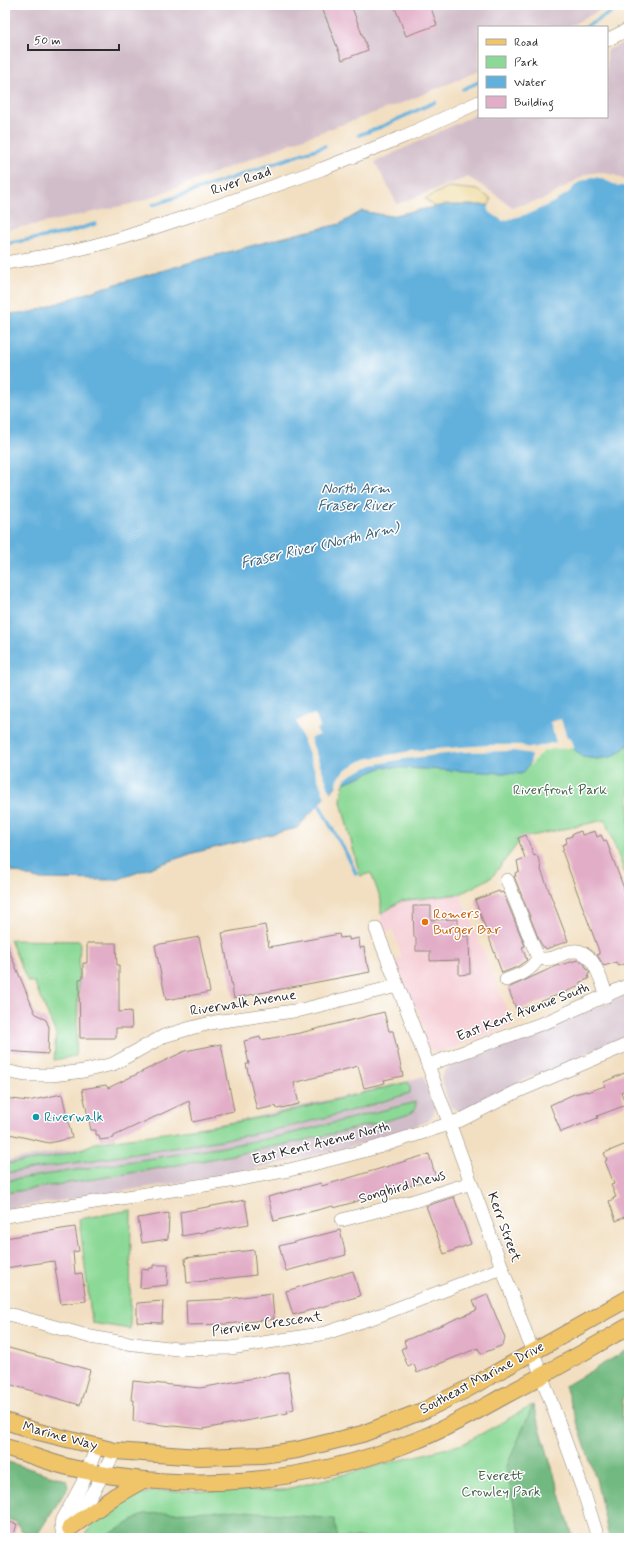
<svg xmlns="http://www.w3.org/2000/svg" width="634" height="1543" viewBox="0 0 634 1543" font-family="Mynerve,sans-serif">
<rect width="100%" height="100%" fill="#fff"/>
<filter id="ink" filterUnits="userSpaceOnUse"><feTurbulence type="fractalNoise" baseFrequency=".025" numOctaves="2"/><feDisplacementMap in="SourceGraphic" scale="8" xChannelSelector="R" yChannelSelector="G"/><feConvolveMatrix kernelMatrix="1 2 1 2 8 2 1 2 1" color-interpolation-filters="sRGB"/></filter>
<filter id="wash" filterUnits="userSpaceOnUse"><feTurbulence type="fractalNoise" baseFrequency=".012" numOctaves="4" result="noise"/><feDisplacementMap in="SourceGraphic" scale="16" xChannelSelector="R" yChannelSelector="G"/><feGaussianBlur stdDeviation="0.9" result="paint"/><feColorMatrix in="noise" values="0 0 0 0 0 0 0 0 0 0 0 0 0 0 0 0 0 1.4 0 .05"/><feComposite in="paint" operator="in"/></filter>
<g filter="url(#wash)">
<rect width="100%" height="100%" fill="#f2dfc1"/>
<polygon fill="#f6cfd6" points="460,894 513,1025 439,1053 431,1050 427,1047 424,1037 424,1028 418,1010 412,1005 394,961 402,957 393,930 384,933 381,928 381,914 401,901"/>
<g fill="#d1bdc9">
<polygon points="5,5 609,5 568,27 479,27 479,71 402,103 307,137 139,202 39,224 5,230"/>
<polygon points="629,40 629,178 625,180 614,175 599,172 586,174 545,199 512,207 495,194 468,177 397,204 375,162 479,113 479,117 607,117 607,51"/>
<polygon points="629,993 629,1035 521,1081 467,1110 458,1111 450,1106 441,1078 445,1070 450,1066 557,1025"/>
<polygon points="423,1076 435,1108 434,1112 431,1118 428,1121 375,1140 296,1160 214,1177 5,1209 5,1161 246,1119 408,1081"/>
</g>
<g fill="#8cd997" stroke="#5c8261">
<polygon points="629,744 629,884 605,820 522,838 492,877 460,894 401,901 381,914 381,900 371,873 360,876 341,802 342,790 345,779 372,765 538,753 548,748 571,746 574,748"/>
<polygon points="10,940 80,941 76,1056 54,1060 56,1034 34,982 28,982"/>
<path d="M 408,1082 L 410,1086 L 410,1093 C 362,1108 313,1122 263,1132 C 178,1149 91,1160 5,1173 L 5,1164 C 36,1160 67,1157 95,1143 L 219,1125 L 273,1115 Z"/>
<path d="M 416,1102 C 416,1109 413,1112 407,1115 C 275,1151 140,1172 5,1193 L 5,1181 L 218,1148 L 281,1136 Z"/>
<polygon points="131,1210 130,1329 92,1323 79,1219"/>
<path d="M 533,1405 L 573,1538 L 83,1538 C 101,1509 125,1495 159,1491 L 283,1490 L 463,1444 Z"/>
</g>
<g fill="#71b980" stroke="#4e7256">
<polygon points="629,1349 629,1394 623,1399 622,1421 629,1441 629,1538 609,1538 596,1479 565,1386"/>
<polygon points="533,1405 570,1527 573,1538 521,1538 506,1468"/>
<polygon points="5,1461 66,1480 68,1487 35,1538 21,1530 16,1522 5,1518"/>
<polygon points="235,1510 334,1519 338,1538 103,1538 144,1514"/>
</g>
<polygon fill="#eeda9e" stroke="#8c8264" points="448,187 478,190 491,199 488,210 441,211 425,199"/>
<path fill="#62b0dc" stroke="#466e84" d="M 597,175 L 621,182 L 629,180 L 629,744 L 620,752 L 611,757 L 597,759 L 582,757 L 571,746 C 539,749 541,749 522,774 L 384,767 L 336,786 L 297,828 L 193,853 L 116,880 L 37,879 L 5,869 L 5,314 L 32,312 L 99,289 L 209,257 L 296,234 L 340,224 L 362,211 L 390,216 L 444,205 L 489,205 L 501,216 L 506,217 L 545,202 L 586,177 Z"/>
<g fill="#f2dfc1">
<polygon points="598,173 621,180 629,178 629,186 618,186 600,178 592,177 578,183 568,193 554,202 531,213 503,221 488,211 490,203 502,214 506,215 521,210 557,193 585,176"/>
<polygon points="315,714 320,727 316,729 319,735 310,738 331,794 326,800 296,721"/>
<polygon points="561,719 567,738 570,738 574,748 553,749 544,751 539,755 530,766 531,756 526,753 513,751 462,752 404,759 372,765 351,775 345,779 343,785 336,788 338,779 346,769 365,759 411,751 487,745 521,745 529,748 536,747 556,742 550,722"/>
</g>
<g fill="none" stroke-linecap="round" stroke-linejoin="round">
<g stroke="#62b0dc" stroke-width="3.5">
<polyline points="628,5 629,7"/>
<polyline points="586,27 623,5"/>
<polyline points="463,89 479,82"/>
<polyline points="359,135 383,126 435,102"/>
<polyline points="153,205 325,146"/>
<polyline points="5,244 66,233 95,224"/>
<path d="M 318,801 C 328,826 346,848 356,874"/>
</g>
</g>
<g id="blocks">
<g fill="#e2adc7">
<polygon points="321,5 351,5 368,50 342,60"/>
<polygon points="394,5 430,5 437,25 406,36"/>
<polygon points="581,831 582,835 595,831 597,837 601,835 604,841 606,840 629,902 629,962 618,966 616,962 604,966 597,955 599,954 599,951 562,851 564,850 562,845 567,843 566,838 572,836 572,834"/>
<polygon points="526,835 534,856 537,855 541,866 540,867 568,941 546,949 545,947 543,947 539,940 514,876 516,876 515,873 519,871 517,861 525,858 518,838"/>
<polygon points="499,891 500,893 503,892 525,946 522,947 527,960 517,967 502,973 475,900"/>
<polygon points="413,906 431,906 431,920 458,919 458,936 469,936 470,974 459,975 459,960 430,961 430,951 416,951 416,937 414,937"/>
<polygon points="265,925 269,947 339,934 340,938 349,937 349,940 359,938 360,948 364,947 366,963 368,964 370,972 234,998 222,933"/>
<polygon points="199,937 210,992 166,1000 155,945"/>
<polygon points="5,941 35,1013 46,1020 49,1027 48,1054 5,1051"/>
<polygon points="87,943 116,943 117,965 119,965 119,1012 131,1011 132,1028 116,1028 116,1038 80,1038 79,979 83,978 83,963 87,963"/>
<polygon points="578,960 584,963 587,969 590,973 588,974 589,979 580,982 580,986 517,1011 508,988 556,966"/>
<polygon points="384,1012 389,1031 393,1031 403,1076 384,1080 385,1083 364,1088 358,1066 294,1083 299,1104 277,1109 276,1106 257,1110 246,1064 249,1064 244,1041 260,1037 261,1040 300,1033"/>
<polygon points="221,1044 234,1111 215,1115 215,1117 193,1122 189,1101 114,1136 114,1138 100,1140 99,1135 96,1135 96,1130 91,1130 82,1089 106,1085 108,1088 185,1051"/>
<polygon points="629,1071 629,1089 621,1092 626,1105 597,1116 598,1118 561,1132 550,1105 574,1094 587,1091 587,1092 605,1086 604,1082"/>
<polygon points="62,1094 72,1138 49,1143 5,1133 5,1098 28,1101"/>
<polygon points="629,1143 629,1215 616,1221 609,1201 614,1199 613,1198 616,1197 611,1185 614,1184 605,1161 607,1160 604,1153"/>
<polygon points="429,1154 436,1178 334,1208 333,1206 274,1221 268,1197 321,1183 322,1186"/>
<polygon points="454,1197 471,1244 444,1254 426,1206"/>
<polygon points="245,1200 249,1224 182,1236 180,1212"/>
<polygon points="169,1213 168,1239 142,1243 138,1218"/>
<polygon points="75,1227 79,1251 73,1252 75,1274 82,1273 86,1301 61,1304 54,1261 5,1268 5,1238"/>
<polygon points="340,1230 346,1255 286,1271 279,1246"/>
<polygon points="254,1250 256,1275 187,1283 185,1258"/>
<polygon points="153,1265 168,1265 167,1285 140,1288 141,1269 149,1270 149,1268 153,1268"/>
<polygon points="353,1271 360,1296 293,1315 286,1291"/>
<polygon points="272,1293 274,1319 226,1324 187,1325 186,1301 227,1299"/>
<polygon points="487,1294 505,1338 503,1345 481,1354 478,1348 417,1373 414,1364 408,1367 401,1349 406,1347 404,1341 477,1310 473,1300"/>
<polygon points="163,1301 162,1323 137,1322 137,1303"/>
<polygon points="5,1347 90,1370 80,1405 5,1383"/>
<polygon points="288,1372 294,1409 287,1411 288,1413 203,1429 143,1423 143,1422 133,1421 134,1400 131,1400 133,1381 200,1388"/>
<polygon points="5,1521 17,1524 13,1538 5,1538"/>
</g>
</g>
</g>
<g filter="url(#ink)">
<use href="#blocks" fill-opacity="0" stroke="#8e8576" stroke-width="1"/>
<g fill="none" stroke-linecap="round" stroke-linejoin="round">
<g stroke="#8e8576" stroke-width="14">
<g id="minor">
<polyline points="607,40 629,29"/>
<polyline points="5,263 58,254 92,246 122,238 192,215 322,169 405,136 479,102"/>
<path d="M 507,880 L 538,958 C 551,961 556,956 568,952 C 593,944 600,979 607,996"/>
<polyline points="376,929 428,1065 558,1421 584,1493 598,1538"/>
<path d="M 506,980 C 520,975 531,971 538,958"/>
<polyline points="428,1065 549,1021 629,985"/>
<polyline points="5,1071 25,1075 52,1075 84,1071 113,1064 164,1036 191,1028 215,1022 301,1010 397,986"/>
<polyline points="5,1216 230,1181 289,1170 333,1159 378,1147 461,1120 516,1092 629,1044"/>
<polyline points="342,1220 414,1201 471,1183"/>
<polyline points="5,1313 91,1337 118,1342 177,1349 231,1348 326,1333 380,1315 502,1268"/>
<polyline points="63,1538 96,1487 115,1451"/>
<polyline points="63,1538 61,1523 82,1484 97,1447"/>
</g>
</g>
<g stroke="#8e8576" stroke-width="18">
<g id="major">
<polyline points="5,1421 35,1431 115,1451 199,1457 262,1455 297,1450 362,1434 425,1410 469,1388 629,1298"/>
<path d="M 5,1447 C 26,1453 47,1462 68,1467 C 183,1495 306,1484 415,1441 C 446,1429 475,1412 504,1396 C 546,1374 588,1350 629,1326"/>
<polyline points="70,1528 115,1496 143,1480"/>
</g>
</g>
<use href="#minor" stroke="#fff" stroke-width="13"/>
<use href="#major" stroke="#f0c469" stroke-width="16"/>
</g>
</g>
<circle fill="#e8710a" stroke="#fff" stroke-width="1.5" cx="425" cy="922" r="4"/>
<circle fill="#0f9aa8" stroke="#fff" stroke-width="1.5" cx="36" cy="1117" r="4"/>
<g text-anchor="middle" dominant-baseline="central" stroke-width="3" stroke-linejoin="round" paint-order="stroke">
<g font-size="14" fill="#2b2b2b" stroke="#fff">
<text transform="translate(241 181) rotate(-19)">River Road</text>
<text transform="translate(243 1003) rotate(-9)">Riverwalk Avenue</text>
<text transform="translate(523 1012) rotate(-21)">East Kent Avenue South</text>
<text transform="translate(321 1143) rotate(-14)">East Kent Avenue North</text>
<text transform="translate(402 1187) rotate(-16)">Songbird Mews</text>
<text transform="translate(504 1227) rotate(70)">Kerr Street</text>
<text transform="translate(267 1324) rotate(-8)">Pierview Crescent</text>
<text transform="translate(482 1378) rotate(-28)">Southeast Marine Drive</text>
<text transform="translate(60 1436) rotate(15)">Marine Way</text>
</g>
<g font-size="14" fill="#485f4b" stroke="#fff">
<text x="560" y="790">Riverfront Park</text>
<text x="501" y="1476">Everett<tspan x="501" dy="16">Crowley Park</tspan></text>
</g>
<g font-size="14" fill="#c56008" stroke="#fff" text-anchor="start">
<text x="433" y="914">Romers<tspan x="433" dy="16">Burger Bar</tspan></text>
</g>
<g font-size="14" fill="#0d838f" stroke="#fff" text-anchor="start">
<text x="44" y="1117">Riverwalk</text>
</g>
<g font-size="15" font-style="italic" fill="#416072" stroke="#fff">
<text x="356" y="489">North Arm<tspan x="356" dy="17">Fraser River</tspan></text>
<text transform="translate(320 546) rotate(-13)">Fraser River (North Arm)</text>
</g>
</g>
<rect width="634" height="1543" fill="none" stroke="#fff" stroke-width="20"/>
<rect x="478" y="26" width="130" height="92" fill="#ffffff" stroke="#aaaaaa"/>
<rect x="486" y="39" width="20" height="6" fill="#f0c469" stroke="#aaaaaa"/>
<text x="514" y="46" font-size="12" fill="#2b2b2b">Road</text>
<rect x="486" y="56" width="20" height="12" fill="#8cd997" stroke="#aaaaaa"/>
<text x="514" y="66" font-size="12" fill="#2b2b2b">Park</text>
<rect x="486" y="76" width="20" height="12" fill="#62b0dc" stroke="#aaaaaa"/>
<text x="514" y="86" font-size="12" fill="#2b2b2b">Water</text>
<rect x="486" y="96" width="20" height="12" fill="#e2adc7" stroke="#aaaaaa"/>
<text x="514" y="106" font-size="12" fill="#2b2b2b">Building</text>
<path d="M28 44v6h91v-6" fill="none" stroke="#2b2b2b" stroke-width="2"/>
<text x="34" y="44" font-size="12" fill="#2b2b2b" stroke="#ffffff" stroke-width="3" paint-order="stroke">50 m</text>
</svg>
